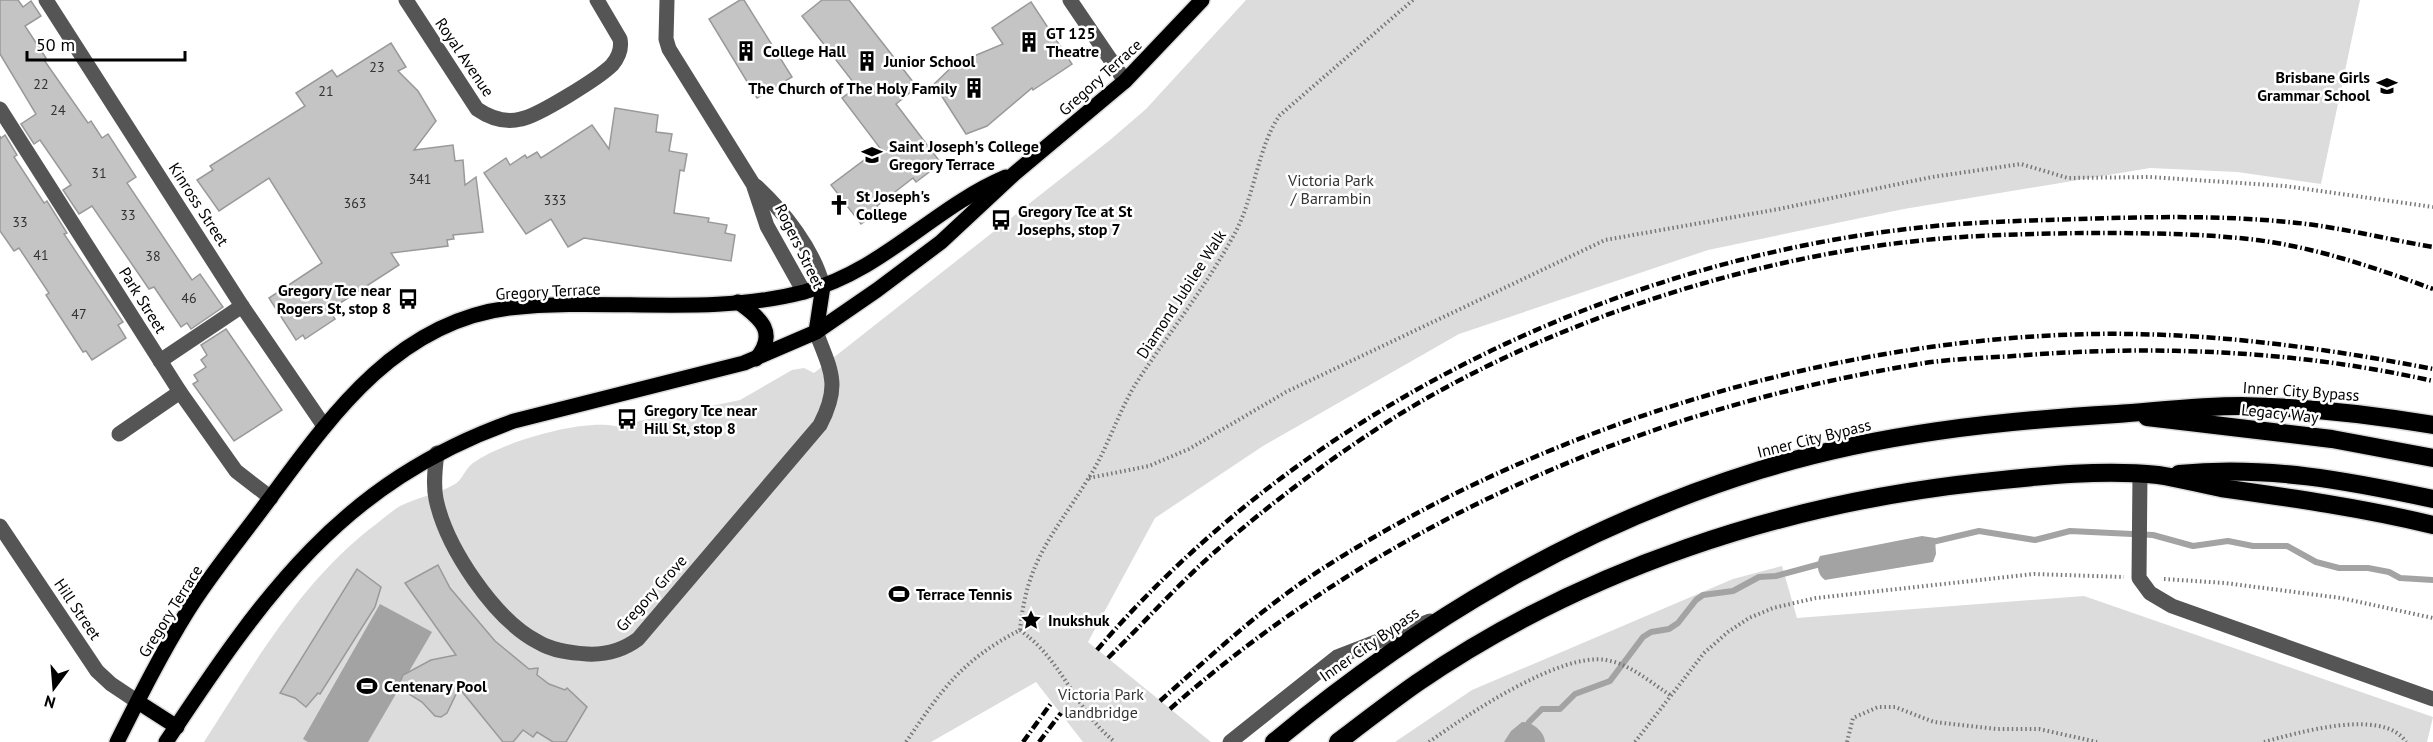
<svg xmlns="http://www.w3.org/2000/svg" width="2433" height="742" viewBox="0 0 2433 742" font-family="'PT Sans',sans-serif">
<rect width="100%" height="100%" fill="#fff"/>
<g fill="#dcdcdc">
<path d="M 1246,0 L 2360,0 L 2321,184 L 2237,172 L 2150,168 L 1904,209 L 1708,250 L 1459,334 L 1263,446 L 1155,518 L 1088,642 L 1211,742 L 1083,742 L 1036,682 L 931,742 L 204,742 C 253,666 299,584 371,528 C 381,521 390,512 400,506 C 418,497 438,494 455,484 C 462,480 465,469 473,463 C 502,442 581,419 615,426 L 740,400 L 792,370 L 804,368 L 814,373 L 1110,140 L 1146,109 Z"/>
<polygon points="1782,566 1797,618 2084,596 2433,717 2427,742 1395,742 1472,690 1733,579"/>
</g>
<g fill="#a3a3a3">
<path d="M 1922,536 L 1935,538 L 1936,554 L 1933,562 L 1825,580 C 1817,575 1816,563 1820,556 Z"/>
<polygon points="380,604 432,632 368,742 308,742 303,739"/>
<path d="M 1522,722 C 1532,722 1544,731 1545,742 L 1504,742 L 1511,731 Z"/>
</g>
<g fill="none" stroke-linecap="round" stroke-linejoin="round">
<g stroke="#a3a3a3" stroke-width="6">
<polyline points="1928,543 1979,531 2035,540 2070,531 2153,535 2193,546 2228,541 2253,546 2287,546 2316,562 2339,568 2368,568 2389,572 2400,578 2433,580"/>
<polyline points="1529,722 1542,709 1560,709 1575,694 1610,681 1643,637 1651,632 1669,629 1678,623 1696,600 1703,595 1733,591 1759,577 1776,576 1824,563"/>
</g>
</g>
<g fill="#c4c4c4" stroke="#999" stroke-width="1.5">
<polygon points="0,0 18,0 23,7 31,1 41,16 25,26 46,58 44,60 88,123 91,121 102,138 108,134 136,177 127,183 192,280 200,274 223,307 191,329 187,323 181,327 154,287 149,289 92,206 79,214 63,190 71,185 40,140 34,144 21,124 36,114 0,54"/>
<polygon points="740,0 744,0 792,77 757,98 709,19"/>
<polygon points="822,0 849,0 917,87 896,104 941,163 916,182 913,178 877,206 880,210 861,224 831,185 880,148 842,98 857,87 802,16"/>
<polygon points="1031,2 1072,64 1033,90 1032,88 987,126 966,134 934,84 955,64 1003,44 992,28"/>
<polygon points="391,43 406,67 398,71 418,91 436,121 414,150 453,145 455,161 463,160 465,185 476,177 483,232 453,235 454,239 447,240 448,246 391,253 399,265 337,305 340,311 333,316 335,319 305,339 303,335 296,340 269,298 322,263 269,178 219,211 197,180 213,170 210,166 305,106 296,93 332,70 337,77"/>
<polygon points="615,108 658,115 656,132 672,134 669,151 687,154 684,171 680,170 674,213 709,218 708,222 727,225 725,233 735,235 731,261 584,238 568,247 551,219 526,234 484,173 506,158 510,165 525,155 527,158 537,152 541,158 592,125 609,149"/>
<polygon points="5,135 17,155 14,157 44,203 47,201 67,233 64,234 123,322 118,325 126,338 92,360 86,351 83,352 46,295 49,293 19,248 14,251 0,231 0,136 1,138"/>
<polygon points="226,329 282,410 234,441 193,384 198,381 194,375 206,367 201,360 207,355 201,345"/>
<polygon points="438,565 450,588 495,641 529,669 538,668 537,675 549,684 565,690 567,688 587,707 566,742 553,742 537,732 533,737 523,730 513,742 503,742 459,688 447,713 441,717 435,716 422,702 401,689 399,685 403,675 431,660 456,655 405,583"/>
<polygon points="357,569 381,587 375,607 320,694 318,693 306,707 295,698 280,693"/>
</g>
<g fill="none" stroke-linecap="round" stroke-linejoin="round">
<g stroke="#dbdbdb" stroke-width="18">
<g id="major">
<path d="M 738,302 C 761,318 778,333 756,359"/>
<polyline points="816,332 823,286"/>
<polyline points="138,702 177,727"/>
<path d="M 117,742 C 139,698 161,654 187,612 C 211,573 241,538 268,501 C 330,417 396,322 509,308 C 607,297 708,317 804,292 C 884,270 933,208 1006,177"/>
<path d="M 166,742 C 263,596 341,482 514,421 L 744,363 L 816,332 L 877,290 L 941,242 L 1014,174 L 1125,81 L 1202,0"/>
</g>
</g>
<g stroke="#dbdbdb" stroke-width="21">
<g id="highway">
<polyline points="2147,417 2332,439 2433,458"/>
<path d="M 2179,474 C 2266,465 2349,481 2433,499"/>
<path d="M 1274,742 C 1421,620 1577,527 1760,470 C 1876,434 1997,421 2117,414 C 2158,411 2199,406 2241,406 C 2305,407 2369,414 2433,425"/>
<path d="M 1338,742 C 1364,722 1390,702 1417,683 C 1583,569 1784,503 1983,482 C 2040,476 2101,469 2158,475 C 2179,478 2200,484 2221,488 C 2292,498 2363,508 2433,525"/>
</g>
</g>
<g stroke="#777" stroke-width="4" stroke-dasharray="1.5 3" stroke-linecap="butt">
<polyline points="1089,478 1149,466 1189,449 1286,392 1605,240 1779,209 1932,177 2021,164 2068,178 2150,177 2285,186 2433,207"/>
<polyline points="2164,579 2225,583 2341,598 2433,618"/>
<path d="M 1020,630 C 1027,559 1053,536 1088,479 C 1107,450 1117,415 1135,385 C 1168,334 1206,287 1235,233 C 1254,198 1259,143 1280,115 L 1413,0"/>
<polyline points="1020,630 1030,638"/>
<path d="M 906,742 C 943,688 961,661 1020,630"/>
<path d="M 1429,742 C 1467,715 1560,652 1606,660 C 1630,664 1650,682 1670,695"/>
<polyline points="1635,742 1704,653 1728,632 1749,618 1773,608 1816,598 2034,574 2124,577"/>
<polyline points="1847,742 1853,718 1878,707 1895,707 1934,722 1997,729 2039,729 2097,742"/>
<path d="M 2264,742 C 2297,733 2383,707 2406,742"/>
</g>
<g stroke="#555" stroke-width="15">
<polyline points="46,0 242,306 324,426"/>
<path d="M 406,0 L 477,109 C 490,118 505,123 521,119 C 538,116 599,78 612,65 C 618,58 622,49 620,39 L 597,0"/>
<polyline points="667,0 666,39 669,49 753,184 767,226 804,292"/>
<polyline points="1070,0 1125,81"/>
<polyline points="0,109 180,392 236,471 271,498"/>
<path d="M 756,186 C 784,212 813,248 823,286"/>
<polyline points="160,361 242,306"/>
<polyline points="119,434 180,392"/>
<path d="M 437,453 C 435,468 433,484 436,499 C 446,547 494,619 538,642 C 553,651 570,653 587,654 C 606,655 622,651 638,639 L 820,425 C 841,385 831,371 816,332"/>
<polyline points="2140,474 2139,578 2150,593 2172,606 2433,699"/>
<polyline points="0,526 97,671 111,684 138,702"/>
<polyline points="1230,742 1337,657 1430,621"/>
</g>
<use href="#major" stroke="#000" stroke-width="15"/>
<use href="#highway" stroke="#000" stroke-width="18"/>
<g stroke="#000" stroke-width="4.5" stroke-dasharray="9 3 1.5 3" stroke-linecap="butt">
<path d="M 1097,650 C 1298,415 1601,265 1907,229 C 1963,222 2019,221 2075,219 C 2146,217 2218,215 2288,222 C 2336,226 2385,239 2433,247"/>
<path d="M 1108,658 C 1144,623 1178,584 1217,550 C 1271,503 1331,458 1392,419 C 1540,326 1734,262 1907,242 C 1965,235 2023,234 2082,233 C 2140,233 2199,233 2257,240 C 2318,248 2376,268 2433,289"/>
<path d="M 1160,701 C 1213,654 1265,605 1325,567 C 1545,426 1831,339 2092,334 C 2207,332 2320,347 2433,369"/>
<path d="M 1170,709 C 1381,523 1642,409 1919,364 C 1954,358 1992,358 2027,355 C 2163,345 2300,351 2433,381"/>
<polyline points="1023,742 1052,702"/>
<polyline points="1039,742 1061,713"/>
</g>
<path stroke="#777" stroke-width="4" stroke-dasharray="1.5 3" stroke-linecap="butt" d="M 1030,638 C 1065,668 1079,714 1115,742"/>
</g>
<defs>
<g id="building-bare" transform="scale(1.62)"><path d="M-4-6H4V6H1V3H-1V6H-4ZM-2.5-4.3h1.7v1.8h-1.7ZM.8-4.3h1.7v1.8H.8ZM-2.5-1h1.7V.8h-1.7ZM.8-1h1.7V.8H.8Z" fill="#000" stroke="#fff" stroke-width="2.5" paint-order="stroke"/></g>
<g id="school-bare" transform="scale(1.62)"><path d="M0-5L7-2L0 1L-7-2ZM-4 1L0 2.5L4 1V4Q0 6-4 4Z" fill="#000" stroke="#fff" stroke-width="2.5" paint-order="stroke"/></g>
<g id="church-bare" transform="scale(1.62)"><path d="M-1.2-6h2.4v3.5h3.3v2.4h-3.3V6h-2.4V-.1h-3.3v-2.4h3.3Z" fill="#000" stroke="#fff" stroke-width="2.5" paint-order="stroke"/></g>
<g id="bus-bare" transform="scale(1.62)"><path d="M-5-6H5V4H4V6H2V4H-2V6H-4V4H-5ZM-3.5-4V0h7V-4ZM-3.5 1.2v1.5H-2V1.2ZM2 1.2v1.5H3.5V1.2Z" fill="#000" stroke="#fff" stroke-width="2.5" paint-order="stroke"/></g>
<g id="stadium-bare" transform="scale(1.62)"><path d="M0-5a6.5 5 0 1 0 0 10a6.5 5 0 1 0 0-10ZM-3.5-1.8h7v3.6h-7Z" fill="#000" stroke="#fff" stroke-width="2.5" paint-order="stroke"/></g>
<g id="sight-bare" transform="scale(1.62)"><path d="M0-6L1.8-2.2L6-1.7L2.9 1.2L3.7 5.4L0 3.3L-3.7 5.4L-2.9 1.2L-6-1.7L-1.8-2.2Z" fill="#000" stroke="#fff" stroke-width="2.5" paint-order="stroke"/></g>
</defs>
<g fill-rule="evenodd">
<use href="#building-bare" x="1029" y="42"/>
<use href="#building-bare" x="746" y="51"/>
<use href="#building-bare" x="867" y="61"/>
<use href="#school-bare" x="2387" y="86"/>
<use href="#building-bare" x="974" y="88"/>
<use href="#school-bare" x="872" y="155"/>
<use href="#church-bare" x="839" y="205"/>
<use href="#bus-bare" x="1001" y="220"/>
<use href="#bus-bare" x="408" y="299"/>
<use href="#bus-bare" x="627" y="419"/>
<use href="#stadium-bare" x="899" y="594"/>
<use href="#sight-bare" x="1031" y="620"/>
<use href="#stadium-bare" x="367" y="686"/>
</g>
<g text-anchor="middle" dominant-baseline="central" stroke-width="5" stroke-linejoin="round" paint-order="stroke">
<g font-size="14" fill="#313131">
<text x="377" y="67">23</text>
<text x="41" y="84">22</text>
<text x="326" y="91">21</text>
<text x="58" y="110">24</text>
<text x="99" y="173">31</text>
<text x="420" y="179">341</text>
<text x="555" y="200">333</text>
<text x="355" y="203">363</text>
<text x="128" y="215">33</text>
<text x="20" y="222">33</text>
<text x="41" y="255">41</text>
<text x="153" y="256">38</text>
<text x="189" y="298">46</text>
<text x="79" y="314">47</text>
</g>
<g font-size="16" font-weight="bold" fill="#000" stroke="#fff" text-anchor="start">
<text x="1046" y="33">GT 125<tspan x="1046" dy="18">Theatre</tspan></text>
<text x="763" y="51">College Hall</text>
<text x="884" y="61">Junior School</text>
<text x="2370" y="77" text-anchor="end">Brisbane Girls<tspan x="2370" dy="18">Grammar School</tspan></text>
<text x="957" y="88" text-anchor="end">The Church of The Holy Family</text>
<text x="889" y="146">Saint Joseph's College<tspan x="889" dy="18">Gregory Terrace</tspan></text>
<text x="856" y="196">St Joseph's<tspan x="856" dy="18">College</tspan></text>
<text x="1018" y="211">Gregory Tce at St<tspan x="1018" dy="18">Josephs, stop 7</tspan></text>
<text x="391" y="290" text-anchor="end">Gregory Tce near<tspan x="391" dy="18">Rogers St, stop 8</tspan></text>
<text x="644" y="410">Gregory Tce near<tspan x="644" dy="18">Hill St, stop 8</tspan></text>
<text x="916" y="594">Terrace Tennis</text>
<text x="1048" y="620">Inukshuk</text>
<text x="384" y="686">Centenary Pool</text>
</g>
<g font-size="16" fill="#000" stroke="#fff">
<text transform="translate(465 57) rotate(56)">Royal Avenue</text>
<text transform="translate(1100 77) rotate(-42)">Gregory Terrace</text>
<text transform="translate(199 204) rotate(57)">Kinross Street</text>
<text transform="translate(800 246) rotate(64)">Rogers Street</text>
<text transform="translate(548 291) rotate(-3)">Gregory Terrace</text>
<text transform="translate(1181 294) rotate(-57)">Diamond Jubilee Walk</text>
<text transform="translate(143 300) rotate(58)">Park Street</text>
<text transform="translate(2301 391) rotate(4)">Inner City Bypass</text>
<text transform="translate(2280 413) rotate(6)">Legacy Way</text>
<text transform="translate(1814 438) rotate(-14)">Inner City Bypass</text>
<text transform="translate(651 593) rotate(-48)">Gregory Grove</text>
<text transform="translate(78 609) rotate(56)">Hill Street</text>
<text transform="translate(170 611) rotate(-58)">Gregory Terrace</text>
<text transform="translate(1369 644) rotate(-35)">Inner City Bypass</text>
</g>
<g font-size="16" fill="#333" stroke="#fff">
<text x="1331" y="180">Victoria Park<tspan x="1331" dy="18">/ Barrambin</tspan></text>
<text x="1101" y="694">Victoria Park<tspan x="1101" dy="18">landbridge</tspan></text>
</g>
</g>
<g transform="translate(54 688) rotate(196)" stroke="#ffffff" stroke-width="4.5" paint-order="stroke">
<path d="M0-4.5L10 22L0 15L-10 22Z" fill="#000000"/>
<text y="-9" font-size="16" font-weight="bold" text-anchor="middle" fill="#000000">N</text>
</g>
<path d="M27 51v9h158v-9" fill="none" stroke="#000000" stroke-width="3"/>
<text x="36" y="51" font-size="18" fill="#000000" stroke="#ffffff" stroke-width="4.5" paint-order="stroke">50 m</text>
</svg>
